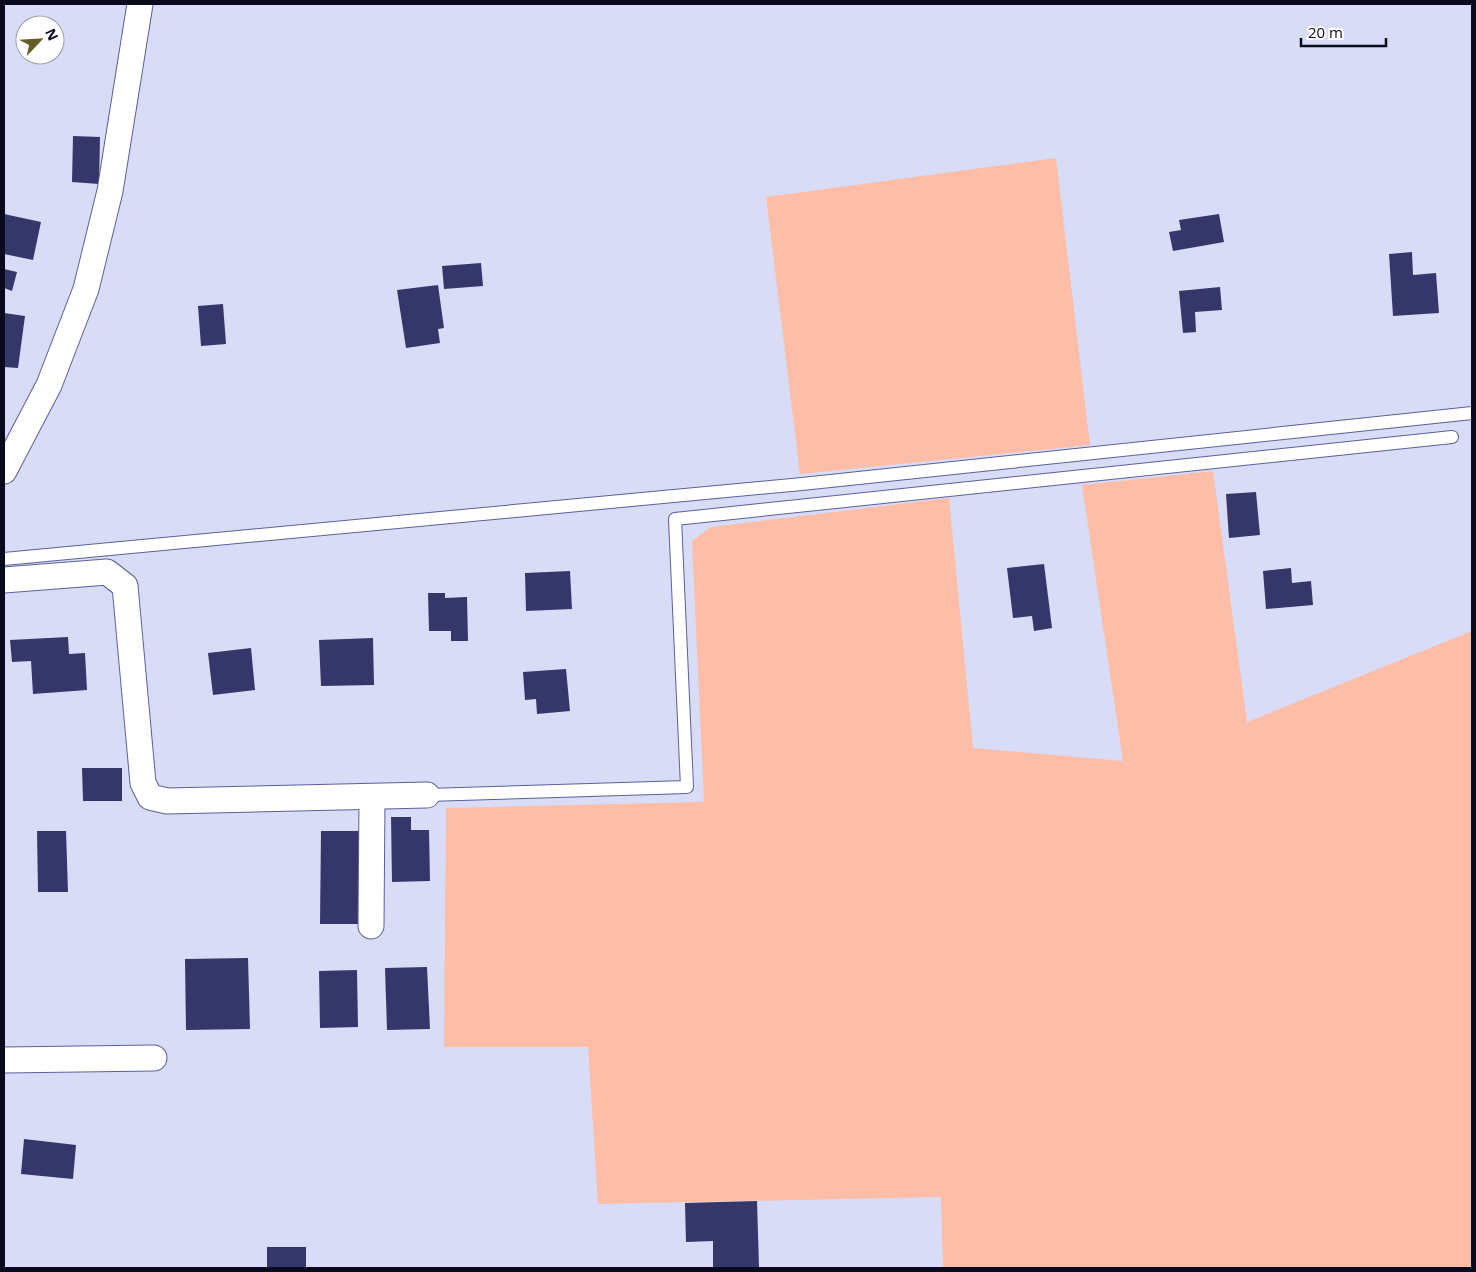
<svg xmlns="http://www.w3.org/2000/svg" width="1476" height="1272" viewBox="0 0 1476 1272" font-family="'Open Sans',sans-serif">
<rect width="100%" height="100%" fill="#d9dcf6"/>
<g fill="#fdbda7">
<polygon points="1056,158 1090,445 800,474 766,197"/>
<polygon points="1213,471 1247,722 1472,631 1472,1268 943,1268 941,1197 598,1204 588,1047 444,1047 446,808 704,802 692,541 711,527 949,498 973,748 1123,761 1082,485"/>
</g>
<g fill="#35376b">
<polygon points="73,136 100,137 99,184 72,182"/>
<polygon points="4,214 41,222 33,260 4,254"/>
<polygon points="1219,214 1224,242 1173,251 1169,232 1181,230 1179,220"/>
<polygon points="1412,252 1413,275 1436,273 1439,313 1393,316 1389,254"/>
<polygon points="481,263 483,286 444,289 442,266"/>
<polygon points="4,269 17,272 12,291 4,288"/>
<polygon points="438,285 444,328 438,329 440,343 406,348 397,290"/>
<polygon points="1220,287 1222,310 1195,312 1196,332 1183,333 1179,291"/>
<polygon points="223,304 226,344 201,346 198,306"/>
<polygon points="4,313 25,316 18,368 4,367"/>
<polygon points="1256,492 1260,535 1229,538 1226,494"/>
<polygon points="1044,564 1052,628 1034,631 1032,616 1013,618 1007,568"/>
<polygon points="1291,568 1292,583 1311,581 1313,605 1266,609 1263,571"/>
<polygon points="570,571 572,609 526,611 525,573"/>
<polygon points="428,593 445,593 445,598 467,597 468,641 451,641 451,631 429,631"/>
<polygon points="68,637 69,654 85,653 87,690 33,694 31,661 12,662 10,640"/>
<polygon points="373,638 374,685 321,686 319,640"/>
<polygon points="251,648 255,690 213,695 208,653"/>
<polygon points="566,669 570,711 537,714 536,699 525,700 523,672"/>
<polygon points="82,768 122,768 122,801 83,801"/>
<polygon points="391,817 411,817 411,830 429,830 430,881 392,882"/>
<polygon points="37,831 66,831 68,892 38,892"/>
<polygon points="321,831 360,831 359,924 320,924"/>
<polygon points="248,958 250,1029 186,1030 185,959"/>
<polygon points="427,967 430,1029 387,1030 385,968"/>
<polygon points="357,970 358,1027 320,1028 319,971"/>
<polygon points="24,1139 76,1145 73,1179 21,1174"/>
<polygon points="757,1201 759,1267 713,1268 713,1241 686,1242 685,1203"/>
<rect x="267" y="1247" width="39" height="21"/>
</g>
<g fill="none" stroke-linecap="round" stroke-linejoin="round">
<g stroke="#5c6097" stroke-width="14">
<g id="service">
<polyline points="4,559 802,484 1472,413"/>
<polyline points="427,795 687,787 675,519 1452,437"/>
</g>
</g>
<g stroke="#5c6097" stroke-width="27">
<g id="minor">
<polyline points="4,471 49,385 86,289 110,191 140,4"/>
<polyline points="4,580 107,572 125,586 143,783 150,797 167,801 427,795"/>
<polyline points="371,926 372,797"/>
<polyline points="4,1060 154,1058"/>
</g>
</g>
<use href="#service" stroke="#fff" stroke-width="12"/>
<use href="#minor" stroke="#fff" stroke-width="25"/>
</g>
<rect width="1476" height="1272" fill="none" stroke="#0a0a1f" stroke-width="10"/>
<g transform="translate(40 40) rotate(65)"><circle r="24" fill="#ffffff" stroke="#9d9da5"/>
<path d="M0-4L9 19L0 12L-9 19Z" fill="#665d29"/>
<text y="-8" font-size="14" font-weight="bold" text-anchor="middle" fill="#0a0a1f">N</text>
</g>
<path d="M1301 38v8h85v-8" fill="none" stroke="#0a0a1f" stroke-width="2.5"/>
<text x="1308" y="38" font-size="15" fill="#0a0a1f" stroke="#ffffff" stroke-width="4" paint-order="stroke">20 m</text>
</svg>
